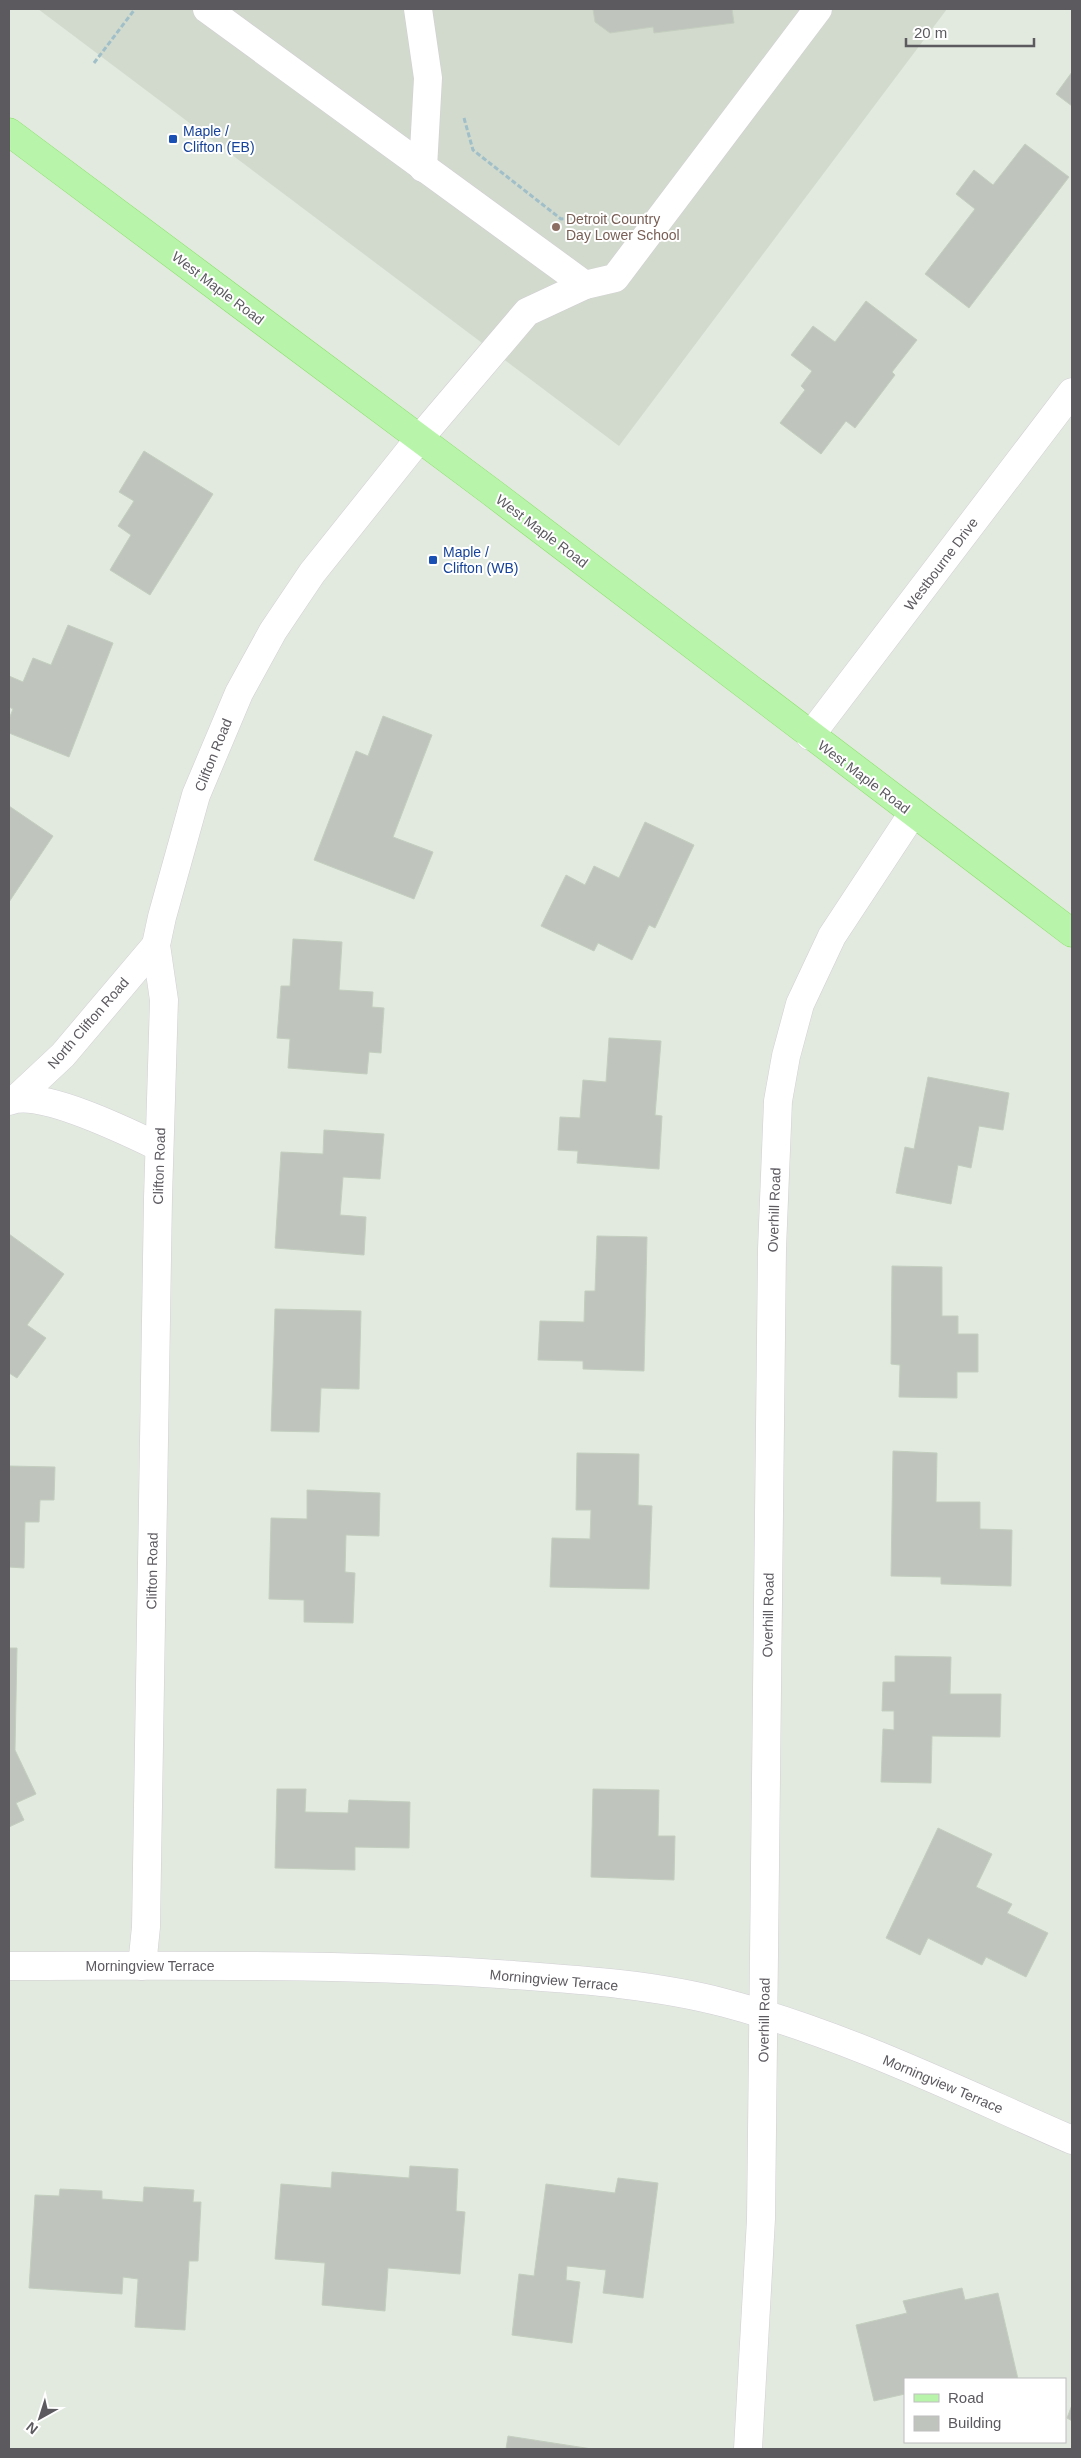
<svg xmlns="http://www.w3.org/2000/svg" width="1081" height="2458" viewBox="0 0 1081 2458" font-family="Arial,sans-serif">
<rect width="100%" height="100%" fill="#e2eae0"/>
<polygon fill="#d2dace" points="38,9 947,9 619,446"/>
<g fill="#bfc5bd" stroke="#c4cebf">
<polygon points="593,9 732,9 734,23 654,33 653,27 610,33 595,22"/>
<polygon points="1072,72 1072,106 1056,94"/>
<polygon points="1025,144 1069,177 969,308 925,274 975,209 956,194 974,170 993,185"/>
<polygon points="866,301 917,340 892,372 895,375 855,428 846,421 821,454 780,423 805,390 801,386 812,371 791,355 813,326 835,342"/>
<polygon points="144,451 213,494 150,595 110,570 131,535 118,526 134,501 119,492"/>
<polygon points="68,625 113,643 69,757 9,733 9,719 13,709 9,707 9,676 23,682 33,658 51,665"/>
<polygon points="383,716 432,735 393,837 433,852 414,899 314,860 356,751 368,756"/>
<polygon points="9,806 53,836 9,902"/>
<polygon points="645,822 694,845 655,928 649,925 632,960 598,943 594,951 541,926 566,875 585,885 594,866 619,878"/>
<polygon points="293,939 342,942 339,990 373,992 372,1007 384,1008 381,1053 369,1052 367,1074 288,1068 290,1039 277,1038 281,986 290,986"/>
<polygon points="609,1038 661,1041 655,1115 662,1116 659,1169 577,1163 578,1151 558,1150 560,1117 580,1118 583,1080 606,1082"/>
<polygon points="928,1077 1009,1093 1003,1130 979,1126 971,1168 958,1165 951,1204 896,1193 905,1147 914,1149"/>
<polygon points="324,1130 384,1134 380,1179 343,1177 340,1215 366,1217 364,1255 275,1248 281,1152 323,1154"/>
<polygon points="9,1234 64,1274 27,1325 46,1338 17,1378 9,1373"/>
<polygon points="597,1236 647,1237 644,1371 583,1369 583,1361 538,1360 540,1321 584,1322 585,1291 595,1291"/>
<polygon points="892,1266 942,1267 942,1316 958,1316 958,1334 978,1334 978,1372 957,1372 957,1398 899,1397 900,1365 891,1364"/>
<polygon points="275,1309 361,1311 359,1389 321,1388 319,1432 271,1431"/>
<polygon points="893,1451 937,1453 936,1502 980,1502 980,1529 1012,1530 1011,1586 941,1584 941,1577 891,1576"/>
<polygon points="577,1453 639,1454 638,1505 652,1506 649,1589 550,1587 552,1538 590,1539 591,1510 576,1510"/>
<polygon points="9,1466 55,1467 54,1500 40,1500 39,1522 25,1522 24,1568 9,1567"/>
<polygon points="307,1490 380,1493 379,1536 346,1535 345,1572 355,1573 353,1623 304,1622 304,1600 269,1599 271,1518 307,1519"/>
<polygon points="9,1648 17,1648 15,1750 36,1794 16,1803 24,1820 9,1827"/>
<polygon points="895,1656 951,1657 950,1694 1001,1694 1000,1737 932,1736 931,1783 881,1782 883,1729 894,1730 894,1711 882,1711 883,1682 895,1682"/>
<polygon points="277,1789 306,1789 305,1812 348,1813 349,1800 410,1802 409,1848 355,1847 355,1870 275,1868"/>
<polygon points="593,1789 659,1790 658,1836 675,1836 674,1880 591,1877"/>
<polygon points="938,1828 992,1854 976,1887 1012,1904 1007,1913 1048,1933 1026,1977 986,1957 982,1965 928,1938 920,1955 886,1938"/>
<polygon points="410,2166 458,2169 456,2211 465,2212 460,2274 388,2268 385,2311 322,2305 325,2263 275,2259 281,2184 331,2188 332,2172 409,2178"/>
<polygon points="618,2178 658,2183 643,2298 603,2293 606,2270 567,2266 566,2280 580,2282 572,2343 512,2335 519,2274 534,2276 546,2184 615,2193"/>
<polygon points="144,2187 194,2190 193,2202 201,2202 198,2261 189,2261 185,2330 135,2327 138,2279 123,2277 122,2294 29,2288 35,2195 59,2196 60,2189 102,2191 102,2199 143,2202"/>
<polygon points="962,2288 965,2300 998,2293 1018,2379 905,2379 905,2394 874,2401 856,2325 907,2313 903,2301"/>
<polygon points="1072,2405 1072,2421 1067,2418"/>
<polygon points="508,2436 592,2449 506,2449"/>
</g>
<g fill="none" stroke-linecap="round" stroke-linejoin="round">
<g stroke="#d1ced3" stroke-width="29">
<g id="minor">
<polyline points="207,9 585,285"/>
<polyline points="418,9 428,78 423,168"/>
<polyline points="810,736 1072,392"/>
<polyline points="17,1098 63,1055 156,945"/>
<path d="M 9,1101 C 40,1089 128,1132 159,1147"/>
<path d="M 9,1966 C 177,1966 346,1963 513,1975 C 584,1980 657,1985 725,2003 C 846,2035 959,2091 1072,2140"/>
<polyline points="142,1966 146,1927 158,1198 164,1000 156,945 162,917 196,795 239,693 273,631 312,573 419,439 527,312 585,285 615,278 818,9"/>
<polyline points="748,2449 761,2219 772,1249 778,1101 786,1056 800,1004 832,936 913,813"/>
</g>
</g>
<g stroke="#88df64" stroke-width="29">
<polyline id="major" points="9,132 490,491 1072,933"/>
</g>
<g stroke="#a0bfc8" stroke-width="3" stroke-dasharray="5 2.5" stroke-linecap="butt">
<polyline points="94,63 135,9"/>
<polyline points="464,118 473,150 561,219 615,216"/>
</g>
<use href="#minor" stroke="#fff" stroke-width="28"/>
<use href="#major" stroke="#b8f5ab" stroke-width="28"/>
</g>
<g fill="#1a4fb4" stroke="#fff" stroke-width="2">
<rect x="168" y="134" width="10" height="10" rx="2.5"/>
<rect x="428" y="555" width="10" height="10" rx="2.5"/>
</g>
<circle fill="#8d6e63" stroke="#fff" stroke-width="2" cx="556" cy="227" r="5"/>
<g text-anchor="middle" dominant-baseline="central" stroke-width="4" stroke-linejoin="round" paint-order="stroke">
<g font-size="14" fill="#164399" stroke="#fff" text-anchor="start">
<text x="183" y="131">Maple /<tspan x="183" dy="16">Clifton (EB)</tspan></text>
<text x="443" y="552">Maple /<tspan x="443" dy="16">Clifton (WB)</tspan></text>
</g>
<g font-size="14" fill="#785e54" stroke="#fff" text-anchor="start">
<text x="566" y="219">Detroit Country<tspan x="566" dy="16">Day Lower School</tspan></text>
</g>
<g font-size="14" fill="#5c595f" stroke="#fff">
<text transform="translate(218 288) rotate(37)">West Maple Road</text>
<text transform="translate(542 531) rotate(37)">West Maple Road</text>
<text transform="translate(941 564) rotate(-53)">Westbourne Drive</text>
<text transform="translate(213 755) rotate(-68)">Clifton Road</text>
<text transform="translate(864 777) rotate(37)">West Maple Road</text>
<text transform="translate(88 1023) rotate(-49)">North Clifton Road</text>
<text transform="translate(159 1166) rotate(-88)">Clifton Road</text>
<text transform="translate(774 1210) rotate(-88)">Overhill Road</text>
<text transform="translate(152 1571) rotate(-89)">Clifton Road</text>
<text transform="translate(768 1615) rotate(-89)">Overhill Road</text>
<text x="150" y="1966">Morningview Terrace</text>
<text transform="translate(554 1980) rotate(5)">Morningview Terrace</text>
<text transform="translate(764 2020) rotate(-89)">Overhill Road</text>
<text transform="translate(943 2084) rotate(23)">Morningview Terrace</text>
</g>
</g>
<rect width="1081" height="2458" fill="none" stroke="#5c595f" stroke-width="20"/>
<rect x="904" y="2378" width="162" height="65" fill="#ffffff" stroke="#bebdbf"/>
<rect x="914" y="2394" width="25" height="8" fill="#b8f5ab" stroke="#bebdbf"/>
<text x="948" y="2403" font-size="15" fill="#5c595f">Road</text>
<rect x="914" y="2416" width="25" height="15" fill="#bfc5bd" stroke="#bebdbf"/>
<text x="948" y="2428" font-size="15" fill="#5c595f">Building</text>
<g transform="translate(40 2418) rotate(219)" stroke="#ffffff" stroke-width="4" paint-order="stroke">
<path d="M0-4L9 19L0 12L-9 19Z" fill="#5c595f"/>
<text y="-8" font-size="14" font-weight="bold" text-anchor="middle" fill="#5c595f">N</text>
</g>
<path d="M906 38v8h128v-8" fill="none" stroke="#5c595f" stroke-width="2.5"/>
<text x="914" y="38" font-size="15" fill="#5c595f" stroke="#ffffff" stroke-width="4" paint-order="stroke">20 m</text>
</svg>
